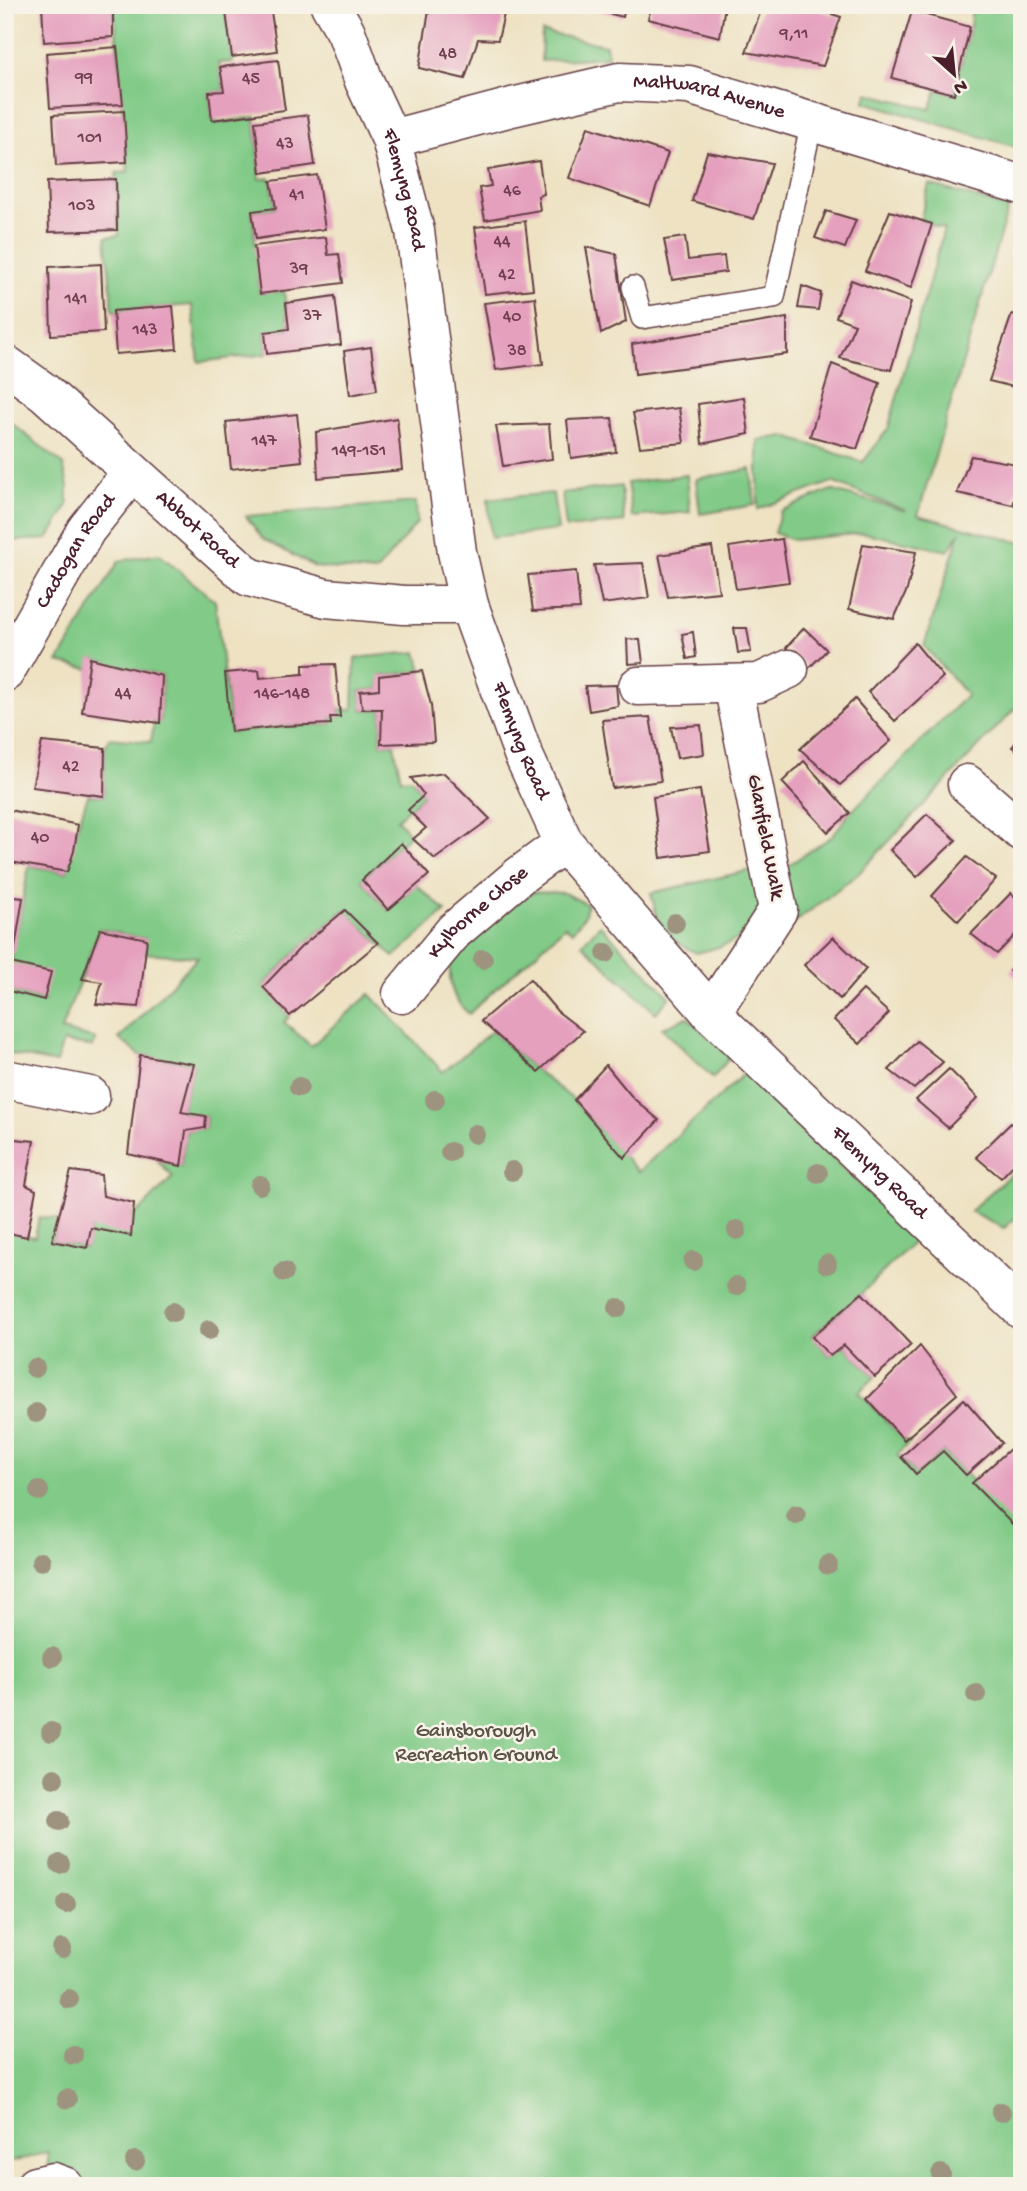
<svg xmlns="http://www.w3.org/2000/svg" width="1027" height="2191" viewBox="0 0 1027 2191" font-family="'Gochi Hand',sans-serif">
<rect width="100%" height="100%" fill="#f7f3e8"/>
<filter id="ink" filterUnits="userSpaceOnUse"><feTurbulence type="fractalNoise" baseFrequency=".0143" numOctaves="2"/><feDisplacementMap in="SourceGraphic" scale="14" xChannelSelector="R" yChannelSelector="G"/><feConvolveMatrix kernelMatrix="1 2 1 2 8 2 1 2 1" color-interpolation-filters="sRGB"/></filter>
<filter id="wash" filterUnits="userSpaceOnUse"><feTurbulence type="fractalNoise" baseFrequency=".00686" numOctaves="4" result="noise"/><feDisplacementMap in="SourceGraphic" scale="28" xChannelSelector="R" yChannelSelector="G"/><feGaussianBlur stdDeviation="1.57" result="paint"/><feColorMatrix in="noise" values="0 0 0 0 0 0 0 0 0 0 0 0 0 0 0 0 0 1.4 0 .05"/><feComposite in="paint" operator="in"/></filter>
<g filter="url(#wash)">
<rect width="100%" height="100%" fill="#eee2c3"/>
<g fill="#81ca87" stroke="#667459" stroke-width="2">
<polygon points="114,5 225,5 233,62 219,63 224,91 209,93 212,119 215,123 256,117 255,123 260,179 270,178 271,181 276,208 252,211 260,293 284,291 289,329 265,332 267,354 199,362 192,305 113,311 106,237 119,235 116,173 128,172"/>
<polygon points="972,5 1022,5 1022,149 865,102 867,93 930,109 937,90 954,94 970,27"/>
<polygon points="542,32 606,45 608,57 541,61"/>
<polygon points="929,184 1008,208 918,515 1022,543 1022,701 858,874 786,929 772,876 831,837 850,813 967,695 924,646 960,532 948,551 864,533 793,540 774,533 781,511 831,490 906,511 832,482 758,509 758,440 784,436 863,462 888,429 944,229 920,221"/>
<polygon points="5,418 63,464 68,487 68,505 48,539 5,541"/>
<polygon points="751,469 755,505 700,514 696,479"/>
<polygon points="687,475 690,512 632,517 627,483"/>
<polygon points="621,486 624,522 566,528 562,493"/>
<polygon points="553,493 558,530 491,538 488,499"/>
<polygon points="416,502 417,523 376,572 315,567 263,539 246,516"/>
<polygon points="159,554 215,601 231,732 282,726 331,724 330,717 340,717 339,709 353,710 355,658 417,652 422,671 380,676 379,689 360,691 362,710 382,709 381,744 394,744 401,779 411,778 424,795 397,819 410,835 362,880 388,910 416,885 446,911 394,957 344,910 301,947 263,986 290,1016 284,1022 311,1046 370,994 443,1072 492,1031 538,1072 574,1100 638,1172 745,1073 916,1239 862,1293 812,1336 830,1356 844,1345 875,1377 859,1392 904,1440 910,1442 897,1455 916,1474 943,1451 1022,1532 1022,2186 49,2186 48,2152 5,2164 5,1206 12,1208 9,1233 35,1237 39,1217 58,1219 52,1241 86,1248 91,1228 139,1212 173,1177 157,1160 181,1166 186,1131 205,1128 206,1116 181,1112 194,1064 140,1055 119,1039 198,957 145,953 146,939 100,929 61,1030 96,1039 93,1047 63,1042 56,1063 5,1053 5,990 44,1000 11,963 29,866 67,872 78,825 88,795 104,796 105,748 109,738 151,742 154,721 160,722 162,676 91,659 89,669 58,662 119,561"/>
<path d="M 752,870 C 755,881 762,898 760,908 C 755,940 722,947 696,953 L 661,934 L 651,893 Z"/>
<path d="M 534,892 L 564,893 L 587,904 L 585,915 L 572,932 L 565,926 C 534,957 500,983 469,1014 C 452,999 449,986 450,964 L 517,902 Z"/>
<polygon points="600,925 670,997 656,1013 582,944"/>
<polygon points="687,1017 730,1057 713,1078 662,1028"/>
<polygon points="1022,1164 1022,1212 1004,1228 970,1211"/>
</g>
<g id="blocks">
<g fill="#e5a0be">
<polygon points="42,5 113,5 113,37 44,42"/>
<polygon points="225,5 270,5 277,51 232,57"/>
<polygon points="430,5 458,5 504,14 498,40 478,39 465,79 419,68"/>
<polygon points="575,5 626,5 623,17"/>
<polygon points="652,5 725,5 720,37 648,19"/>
<polygon points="763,5 803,5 841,17 823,66 746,52"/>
<polygon points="912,11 970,27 954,94 892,78"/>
<polygon points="117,47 123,104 50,108 46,53"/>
<polygon points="278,60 285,110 212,120 209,92 224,91 220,67"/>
<polygon points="124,111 127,162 56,166 53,115"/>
<polygon points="308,115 315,165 261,173 255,122"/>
<polygon points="588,127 668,153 650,206 569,178"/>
<polygon points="707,152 772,163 754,219 692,201"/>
<polygon points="539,161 544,194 538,196 540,210 485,220 479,188 491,186 488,170"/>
<polygon points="317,175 325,229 256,239 252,211 276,208 271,181"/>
<polygon points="116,179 117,230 49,232 47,182"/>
<polygon points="826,211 856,220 845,248 815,238"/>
<polygon points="890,211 932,224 911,288 865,271"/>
<polygon points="525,221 533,289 485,294 475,227"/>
<polygon points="326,237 328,255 339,254 343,283 260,294 254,246"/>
<polygon points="685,237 688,260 724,256 726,272 672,280 664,240"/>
<polygon points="586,247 616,254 626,322 601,334"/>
<polygon points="101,264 104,332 51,335 49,267"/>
<polygon points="851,280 911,302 891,370 840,358 855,324 836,317"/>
<polygon points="802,286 821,293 818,310 798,308"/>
<polygon points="335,296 341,345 267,354 265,332 289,329 286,303"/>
<polygon points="535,297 543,364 496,370 484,303"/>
<polygon points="173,306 177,349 116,354 113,311"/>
<polygon points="1012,314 1022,316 1022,389 989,381"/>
<polygon points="787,318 787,354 635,374 632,344"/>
<polygon points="371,347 377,390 350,395 344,351"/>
<polygon points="832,364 880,383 857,449 810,436"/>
<polygon points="744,397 749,434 702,444 698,404"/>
<polygon points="679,408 684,443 640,447 633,413"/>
<polygon points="297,414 302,461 231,469 226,422"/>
<polygon points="397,418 402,470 318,478 316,432"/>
<polygon points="612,418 616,452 571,458 567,420"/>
<polygon points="549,424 552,459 503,466 496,426"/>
<polygon points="971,456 1022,465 1022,474 1013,505 957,493"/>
<polygon points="782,539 789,582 736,589 729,547"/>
<polygon points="863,544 916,552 907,590 894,619 849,609"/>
<polygon points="712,547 719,592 668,597 659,555"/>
<polygon points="643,563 649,598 602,604 594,565"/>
<polygon points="576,571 580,609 533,611 528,575"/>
<polygon points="734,628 747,628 751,652 738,653"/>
<polygon points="804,628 827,650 809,668 786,648"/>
<polygon points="693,632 696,657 687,659 682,634"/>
<polygon points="627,639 640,640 643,663 628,664"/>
<polygon points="915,643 943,677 895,721 868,692"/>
<polygon points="90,658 162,676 160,723 82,712"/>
<polygon points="335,664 340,717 330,717 331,724 282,726 231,732 225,673 259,670 260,678 303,674 303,665"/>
<polygon points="422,671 431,705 434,742 381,744 382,709 362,709 360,691 379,689 379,676"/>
<polygon points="616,685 618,706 589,711 585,686"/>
<polygon points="855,699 891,741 840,785 800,749"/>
<polygon points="650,717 661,781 612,788 602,720"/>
<polygon points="701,725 704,754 677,758 671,727"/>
<polygon points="1022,736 1022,755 1012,747"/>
<polygon points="42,742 105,748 104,796 32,787"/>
<polygon points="804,761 850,813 828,832 782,782"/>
<polygon points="444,773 490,819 435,859 413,839 426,828 408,810 424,795 411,778"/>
<polygon points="700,790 710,851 661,858 653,797"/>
<polygon points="5,809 78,825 74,851 67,872 5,861"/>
<polygon points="927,814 956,840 917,877 890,850"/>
<polygon points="401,843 429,875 388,910 362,880"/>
<polygon points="967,857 996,879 958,921 932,896"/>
<polygon points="1011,893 1022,904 1022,928 997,954 971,934"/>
<polygon points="5,896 23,898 14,954 5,952"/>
<polygon points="345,910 378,943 290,1016 263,987 301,947"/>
<polygon points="100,929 147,939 139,1007 96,1004 102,982 82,979"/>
<polygon points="833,937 866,969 840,999 804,965"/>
<polygon points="1022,958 1022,984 1010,971"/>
<polygon points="11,963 51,972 44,1000 5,990 5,982"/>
<polygon points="530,979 557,1011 583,1031 538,1072 481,1021"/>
<polygon points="863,990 889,1013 860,1044 834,1020"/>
<polygon points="917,1041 943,1062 914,1089 889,1070"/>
<polygon points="140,1055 194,1064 181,1112 206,1116 205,1128 186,1131 181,1166 128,1154"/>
<polygon points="606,1065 633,1098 659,1120 624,1158 574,1100"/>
<polygon points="949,1069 978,1098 948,1128 916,1100"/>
<polygon points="1011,1123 1022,1134 1022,1156 1001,1178 976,1157"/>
<polygon points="5,1138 34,1141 26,1185 36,1190 27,1237 9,1233 12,1208 5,1206"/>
<polygon points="71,1171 101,1175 103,1196 134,1203 131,1236 91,1228 87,1248 52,1241"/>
<polygon points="862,1293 911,1345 875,1377 844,1345 830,1356 812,1337"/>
<polygon points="920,1346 957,1394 904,1440 867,1399"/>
<polygon points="964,1399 1002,1443 966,1475 943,1451 916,1474 901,1457"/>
<polygon points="1010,1449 1022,1463 1022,1516 1012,1524 972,1483"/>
</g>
</g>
</g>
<g filter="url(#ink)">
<use href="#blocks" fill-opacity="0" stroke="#633c42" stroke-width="2"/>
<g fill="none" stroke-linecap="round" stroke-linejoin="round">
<g stroke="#633c42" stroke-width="24">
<polyline id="lane" points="633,287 642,318 774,297 812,121"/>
</g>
<g stroke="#633c42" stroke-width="41">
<g id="street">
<path id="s1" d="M 330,5 L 346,32 L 364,81 L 391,139 L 415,231 L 457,552 L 469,605 L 523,754 L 564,843 L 711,1013 L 1022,1310"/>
<path id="s2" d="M 391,139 L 512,107 L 619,82 L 689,85 L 1022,185"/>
<path id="s3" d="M 5,364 L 44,392 L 249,577 L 326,598 L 404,605 L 469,605"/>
<path id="s4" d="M 5,672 L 86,530 L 132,472"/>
<polyline points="638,686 759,683 789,669"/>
<polyline points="967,784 1022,832"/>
<path id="s5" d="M 402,994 L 454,931 L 519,876 L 564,843"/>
<polyline points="711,1013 778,910 733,684"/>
<polyline points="5,1079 90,1096"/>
<polyline points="35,2186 53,2182 64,2186"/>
</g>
</g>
<use href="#lane" stroke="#fff" stroke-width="21"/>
<use href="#street" stroke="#fff" stroke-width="38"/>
</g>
<g fill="#9d937f">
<circle cx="675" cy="923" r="10"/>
<circle cx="606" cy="953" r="10"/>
<circle cx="483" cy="959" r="10"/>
<circle cx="299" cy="1087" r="10"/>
<circle cx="435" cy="1100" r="10"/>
<circle cx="475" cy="1134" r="10"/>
<circle cx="450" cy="1152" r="10"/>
<circle cx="512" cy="1171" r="10"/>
<circle cx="818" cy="1173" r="10"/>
<circle cx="260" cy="1185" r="10"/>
<circle cx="737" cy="1230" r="10"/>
<circle cx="693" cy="1261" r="10"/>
<circle cx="827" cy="1264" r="10"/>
<circle cx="284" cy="1272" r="10"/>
<circle cx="736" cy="1286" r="10"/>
<circle cx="618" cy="1308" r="10"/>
<circle cx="173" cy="1312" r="10"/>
<circle cx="209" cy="1330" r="10"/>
<circle cx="35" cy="1368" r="10"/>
<circle cx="36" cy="1413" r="10"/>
<circle cx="39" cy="1491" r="10"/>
<circle cx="796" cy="1515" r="10"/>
<circle cx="41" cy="1561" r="10"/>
<circle cx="828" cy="1565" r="10"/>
<circle cx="52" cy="1657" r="10"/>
<circle cx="976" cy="1694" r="10"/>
<circle cx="51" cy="1732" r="10"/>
<circle cx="54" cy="1778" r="10"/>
<circle cx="59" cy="1821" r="10"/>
<circle cx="60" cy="1864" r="10"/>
<circle cx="66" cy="1904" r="10"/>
<circle cx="62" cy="1949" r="10"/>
<circle cx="69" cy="1999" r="10"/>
<circle cx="73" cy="2055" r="10"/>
<circle cx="67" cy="2099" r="10"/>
<circle cx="1001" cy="2112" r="10"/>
<circle cx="135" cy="2161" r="10"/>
<circle cx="941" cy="2174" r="10"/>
</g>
</g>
<g text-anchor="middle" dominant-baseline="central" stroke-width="5" stroke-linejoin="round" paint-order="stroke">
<g font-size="18" fill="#713f50">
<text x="794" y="34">9,11</text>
<text x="448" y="54">48</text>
<text x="84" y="78">99</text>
<text x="251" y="79">45</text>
<text x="90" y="138">101</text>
<text x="285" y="144">43</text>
<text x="512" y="191">46</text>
<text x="297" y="195">41</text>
<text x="82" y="206">103</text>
<text x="502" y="242">44</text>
<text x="299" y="269">39</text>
<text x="507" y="275">42</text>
<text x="76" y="299">141</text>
<text x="312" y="316">37</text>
<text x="512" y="317">40</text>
<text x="145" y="330">143</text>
<text x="517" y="351">38</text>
<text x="264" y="441">147</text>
<text x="359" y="451">149-151</text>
<text x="123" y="694">44</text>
<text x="282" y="694">146-148</text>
<text x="71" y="767">42</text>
<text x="40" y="838">40</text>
</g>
<g font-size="21" fill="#4a1f2b" stroke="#f7f3e8">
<text stroke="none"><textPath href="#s2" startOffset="327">Maltward Avenue</textPath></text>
<text stroke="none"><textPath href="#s1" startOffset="200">Flemyng Road</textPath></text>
<text stroke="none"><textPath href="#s3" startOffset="254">Abbot Road</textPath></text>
<text stroke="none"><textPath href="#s4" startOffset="140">Cadogan Road</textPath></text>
<text stroke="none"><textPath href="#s1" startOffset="766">Flemyng Road</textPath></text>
<text transform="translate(764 837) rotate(79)">Glanfield Walk</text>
<text stroke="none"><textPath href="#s5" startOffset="112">Kylborne Close</textPath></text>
<text stroke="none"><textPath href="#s1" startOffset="1334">Flemyng Road</textPath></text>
</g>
<g font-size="21" fill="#5a5247" stroke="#f7f3e8">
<text x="476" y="1732">Gainsborough<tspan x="476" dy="24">Recreation Ground</tspan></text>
</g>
</g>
<rect width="1027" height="2191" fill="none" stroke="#f7f3e8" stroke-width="28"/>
<g transform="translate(954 74) rotate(153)" stroke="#f7f3e8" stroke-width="5" paint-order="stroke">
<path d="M0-5L12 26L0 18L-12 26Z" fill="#4a1f2b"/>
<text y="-10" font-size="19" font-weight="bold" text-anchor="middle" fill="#4a1f2b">N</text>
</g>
</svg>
